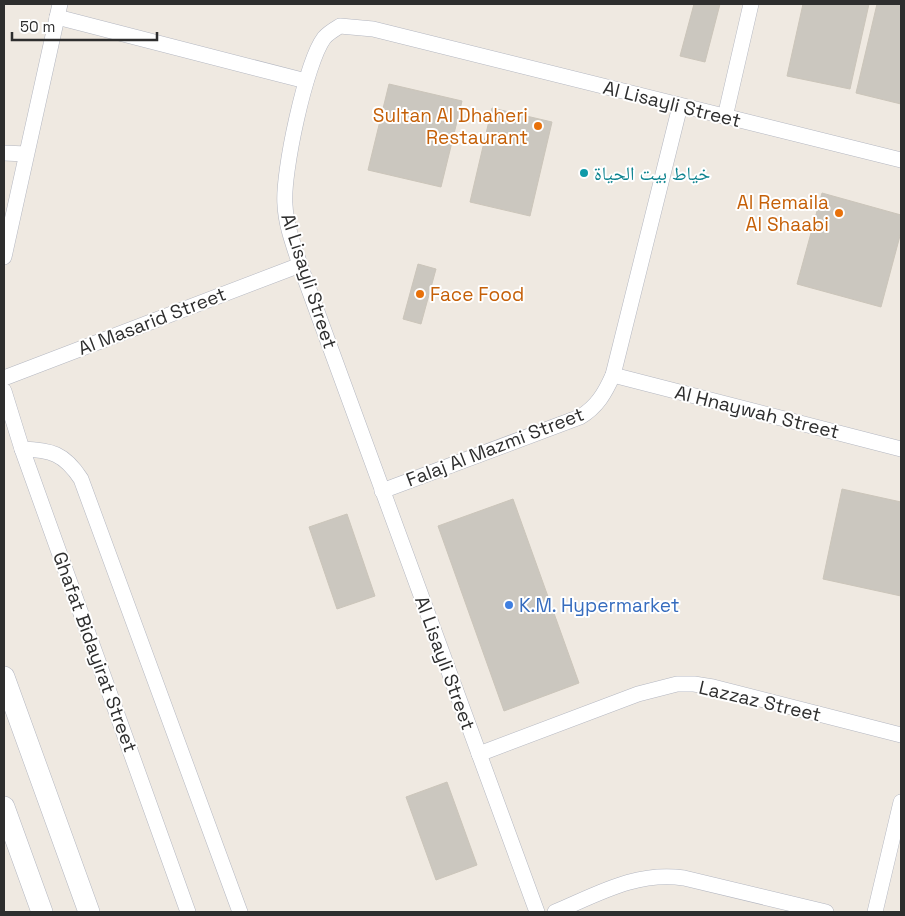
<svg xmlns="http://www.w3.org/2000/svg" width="905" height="916" viewBox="0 0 905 916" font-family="'Space Grotesk','Noto Naskh Arabic',sans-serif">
<rect width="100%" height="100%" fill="#efe9e1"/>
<g fill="#cbc7bf" stroke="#cbc5ba">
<polygon points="694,4 720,4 705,62 680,56"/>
<polygon points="803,4 869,4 850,89 787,76"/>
<polygon points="877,4 901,4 901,104 856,93"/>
<polygon points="389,84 462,101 441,187 368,170"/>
<polygon points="492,108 552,122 530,216 470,202"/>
<polygon points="822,193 901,215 901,232 881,307 797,284"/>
<polygon points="418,264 436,269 421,324 403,319"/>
<polygon points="842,489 901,502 901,596 823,579"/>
<polygon points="513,499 579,683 504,711 438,526"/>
<polygon points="347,514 375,596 337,609 309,527"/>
<polygon points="447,782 477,865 436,880 406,797"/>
</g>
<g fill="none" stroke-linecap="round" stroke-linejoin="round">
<g stroke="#b4b7c1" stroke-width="16">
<g id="minor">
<polyline points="57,17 306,81"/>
<polyline points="725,117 751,4"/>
<polyline points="4,153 26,154"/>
<polyline points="4,257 60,4"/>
<polyline points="613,375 901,449"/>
<polyline points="4,378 300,265"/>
<polyline points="4,391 22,449 188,912"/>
<path d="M 22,449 C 51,450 64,453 81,479 L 240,912"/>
<path d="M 382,491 L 580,417 C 597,407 605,393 613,375 L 680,106"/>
<polyline points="479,754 638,694 677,684 694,684 713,687 901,735"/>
<path d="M 537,912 L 300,265 C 294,246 286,226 285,205 C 282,174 306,62 324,38 C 328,33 335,29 340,26 L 373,29 L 901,160"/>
<path d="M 555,912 C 598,894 636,871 684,878 L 826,912"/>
<polyline points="875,912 901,802"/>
</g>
</g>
<g stroke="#b4b7c1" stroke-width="22">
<g id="secondary">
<polyline points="4,677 89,912"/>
<polyline points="4,807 42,912"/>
</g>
</g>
<use href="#minor" stroke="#fff" stroke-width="15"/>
<use href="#secondary" stroke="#fff" stroke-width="21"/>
</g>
<g fill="#e8710a" stroke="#fff" stroke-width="2">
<circle cx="538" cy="126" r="5"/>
<circle cx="839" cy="213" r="5"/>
<circle cx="420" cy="294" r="5"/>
</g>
<circle fill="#0f9aa8" stroke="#fff" stroke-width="2" cx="584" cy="173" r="5"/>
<circle fill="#3f7fe0" stroke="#fff" stroke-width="2" cx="509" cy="605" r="5"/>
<g text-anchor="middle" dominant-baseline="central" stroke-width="4" stroke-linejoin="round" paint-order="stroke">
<g font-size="19" fill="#2e2e2e" stroke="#fff">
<text transform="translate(672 104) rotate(14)">Al Lisayli Street</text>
<text transform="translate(309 281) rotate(72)">Al Lisayli Street</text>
<text transform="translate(152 321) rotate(-21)">Al Masarid Street</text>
<text transform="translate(757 412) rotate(14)">Al Hnaywah Street</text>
<text transform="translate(495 447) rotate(-21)">Falaj Al Mazmi Street</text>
<text transform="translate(95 652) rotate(70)">Ghafat Bidayirat Street</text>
<text transform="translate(445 663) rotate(70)">Al Lisayli Street</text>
<text transform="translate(760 701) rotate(13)">Lazzaz Street</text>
</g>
<g font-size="19" fill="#c56008" stroke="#fff" text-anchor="end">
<text x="528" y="115">Sultan Al Dhaheri<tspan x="528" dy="22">Restaurant</tspan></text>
<text x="829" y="202">Al Remaila<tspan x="829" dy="22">Al Shaabi</tspan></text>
<text x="430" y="294" text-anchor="start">Face Food</text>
</g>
<g font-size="19" fill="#0d838f" stroke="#fff" text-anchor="start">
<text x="594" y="173">خياط بيت الحياة</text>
</g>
<g font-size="19" fill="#366cbe" stroke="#fff" text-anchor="start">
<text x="519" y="605">K.M. Hypermarket</text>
</g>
</g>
<rect width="905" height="916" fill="none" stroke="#2e2e2e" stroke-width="10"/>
<path d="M12 32v8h145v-8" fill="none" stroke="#2e2e2e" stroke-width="2.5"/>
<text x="20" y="32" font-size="15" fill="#2e2e2e" stroke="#ffffff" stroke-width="4" paint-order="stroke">50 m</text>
</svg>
